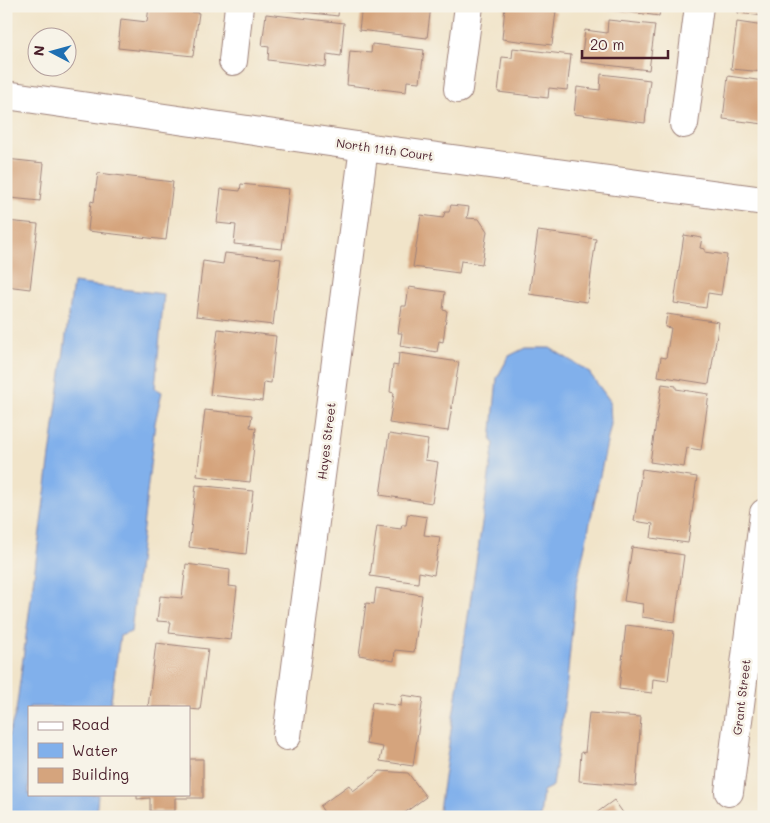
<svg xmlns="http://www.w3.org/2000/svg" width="770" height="823" viewBox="0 0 770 823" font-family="Mali,sans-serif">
<rect width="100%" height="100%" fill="#f7f3e8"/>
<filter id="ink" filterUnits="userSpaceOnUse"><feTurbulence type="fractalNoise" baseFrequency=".02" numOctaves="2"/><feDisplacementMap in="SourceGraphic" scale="10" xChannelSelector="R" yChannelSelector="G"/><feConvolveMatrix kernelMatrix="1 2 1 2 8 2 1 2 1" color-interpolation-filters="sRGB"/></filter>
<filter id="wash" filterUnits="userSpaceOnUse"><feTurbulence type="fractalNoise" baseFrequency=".0096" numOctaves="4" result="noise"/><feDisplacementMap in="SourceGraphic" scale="20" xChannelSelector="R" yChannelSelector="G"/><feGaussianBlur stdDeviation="1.12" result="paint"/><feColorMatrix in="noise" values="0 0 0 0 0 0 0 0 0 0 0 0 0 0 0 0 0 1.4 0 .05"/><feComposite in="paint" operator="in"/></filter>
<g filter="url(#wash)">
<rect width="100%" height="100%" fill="#f1e4c9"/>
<g fill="#81b0eb" stroke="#66688b">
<polygon points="73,283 164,294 155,388 162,392 155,423 131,632 120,636 110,707 29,707 29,794 98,794 96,817 6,817 6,752 9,733 16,711"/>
<polygon points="525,348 550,348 588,371 610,401 611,424 576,588 566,691 553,786 543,791 540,817 438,817 494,443 491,441 497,378 509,356"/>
</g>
<g id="blocks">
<g fill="#d5a47d">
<polygon points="279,6 339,6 338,16 278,9"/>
<polygon points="362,6 431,6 427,38 359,30"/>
<polygon points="505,6 552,6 552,11 556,11 552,45 502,39"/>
<polygon points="584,6 661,6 659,16"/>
<polygon points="738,6 764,6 764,16 738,13"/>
<polygon points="149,7 199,13 193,56 118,48 121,19 147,22"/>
<polygon points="266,14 344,23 341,56 327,54 326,67 268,60 269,47 262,46"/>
<polygon points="608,20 655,25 649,70 581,62 585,30 607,33"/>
<polygon points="737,22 764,26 764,72 731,69"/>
<polygon points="372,44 424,50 420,82 407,81 406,92 347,85 350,51 371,53"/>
<polygon points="513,48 571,55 567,90 549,88 548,98 498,92 502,57 512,58"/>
<polygon points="601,74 650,80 645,123 574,114 577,87 600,90"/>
<polygon points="728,76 764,81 764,124 723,119"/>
<polygon points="6,159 44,163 40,201 10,198 10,204 6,204"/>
<polygon points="98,173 173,182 166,240 88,231 91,201 94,202"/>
<polygon points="241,184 289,189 282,249 234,244 236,225 217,223 221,189 240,191"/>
<polygon points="451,205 469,207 467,218 479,219 487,231 482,264 461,261 459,273 413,267 421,215 443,218 445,212 449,212"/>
<polygon points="6,221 38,224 30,289 6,286"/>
<polygon points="538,231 596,239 587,302 529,294"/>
<polygon points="684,235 702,238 700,248 705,249 705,252 727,255 721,295 708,293 706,308 674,303"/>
<polygon points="225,253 281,259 273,325 196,316 203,261 223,264"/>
<polygon points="409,287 445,292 443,310 447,311 443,342 439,341 437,352 400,346 402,333 398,333 402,306 406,306"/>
<polygon points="6,299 10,300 8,323 6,323"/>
<polygon points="667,314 719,322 709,384 658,376 661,357 666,358 671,328 665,327"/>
<polygon points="218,329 276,336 271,383 264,382 262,401 210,395"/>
<polygon points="399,353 459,362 448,431 389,423 394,393 390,392 393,365 398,366"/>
<polygon points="6,377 10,377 8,401 6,401"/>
<polygon points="662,384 676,386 676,389 709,394 701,450 687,448 684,467 650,462"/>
<polygon points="205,410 252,415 250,427 256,428 250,482 197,476"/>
<polygon points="389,434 428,440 425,460 438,462 432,503 380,495"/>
<polygon points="642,469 697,477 688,543 651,538 653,524 634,521"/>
<polygon points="196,485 253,491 246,554 189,547"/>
<polygon points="408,514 427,517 424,535 440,537 434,575 419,572 418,583 370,576 377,526 401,529 402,525 406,525"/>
<polygon points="632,547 684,555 675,622 642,617 643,604 624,601"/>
<polygon points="186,564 230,570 229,586 237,587 231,640 169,633 171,622 157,621 160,596 182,598"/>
<polygon points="376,588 422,595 414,652 395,650 394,661 359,655 366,603 374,604"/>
<polygon points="626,625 674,631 668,681 653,679 652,693 619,689"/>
<polygon points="156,643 208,649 200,710 189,709 189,707 148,707"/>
<polygon points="402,695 423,698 413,766 380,761 383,747 366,744 372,702 401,706"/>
<polygon points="589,713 641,717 636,786 579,781 581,752 585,753"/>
<polygon points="189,759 203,759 203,798 175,798 175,811 150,811 150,798 137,799 137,794 189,794"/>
<polygon points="380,771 408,773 426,797 399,817 327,817 320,806 349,785 353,791"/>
<polygon points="614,800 626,817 591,817"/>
</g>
</g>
</g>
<g filter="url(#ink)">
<use href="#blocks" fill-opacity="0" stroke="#9e827a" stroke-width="1"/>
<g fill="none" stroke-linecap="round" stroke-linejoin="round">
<g stroke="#9e827a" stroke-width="30">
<g id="minor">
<polyline points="233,61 239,6"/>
<polyline points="458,89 469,6"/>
<polyline points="6,95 364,147 764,201"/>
<polyline points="684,124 699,6"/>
<polyline points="287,736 364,147"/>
<polyline points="729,792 764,513"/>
</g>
</g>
<use href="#minor" stroke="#fff" stroke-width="28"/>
</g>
</g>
<g text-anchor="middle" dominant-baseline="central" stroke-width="5" stroke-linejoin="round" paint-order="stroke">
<g font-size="12" fill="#4a1f2b" stroke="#f7f3e8">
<text transform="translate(385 149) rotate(8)">North 11th Court</text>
<text transform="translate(326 441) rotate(-83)">Hayes Street</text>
<text transform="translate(741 697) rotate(-83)">Grant Street</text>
</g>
</g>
<rect width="770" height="823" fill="none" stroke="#f7f3e8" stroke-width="25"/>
<rect x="28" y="706" width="162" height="90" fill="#f7f3e8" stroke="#b29e9c"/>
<rect x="38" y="722" width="25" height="8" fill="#ffffff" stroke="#b29e9c"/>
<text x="72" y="730" font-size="15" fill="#4a1f2b">Road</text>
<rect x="38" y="743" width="25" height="15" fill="#81b0eb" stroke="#b29e9c"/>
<text x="72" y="756" font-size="15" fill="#4a1f2b">Water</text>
<rect x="38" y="768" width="25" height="15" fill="#d5a47d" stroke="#b29e9c"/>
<text x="72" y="780" font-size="15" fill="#4a1f2b">Building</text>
<g transform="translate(52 52) rotate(276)"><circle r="24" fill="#f7f3e8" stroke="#b29e9c"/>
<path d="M0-4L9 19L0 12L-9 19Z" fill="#1f6fb2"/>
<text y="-8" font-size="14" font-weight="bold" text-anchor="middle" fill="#4a1f2b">N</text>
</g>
<path d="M582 50v8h86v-8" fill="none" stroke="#4a1f2b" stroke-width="2.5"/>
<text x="590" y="50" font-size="15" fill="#4a1f2b" stroke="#f7f3e8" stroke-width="4" paint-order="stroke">20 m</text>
</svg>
